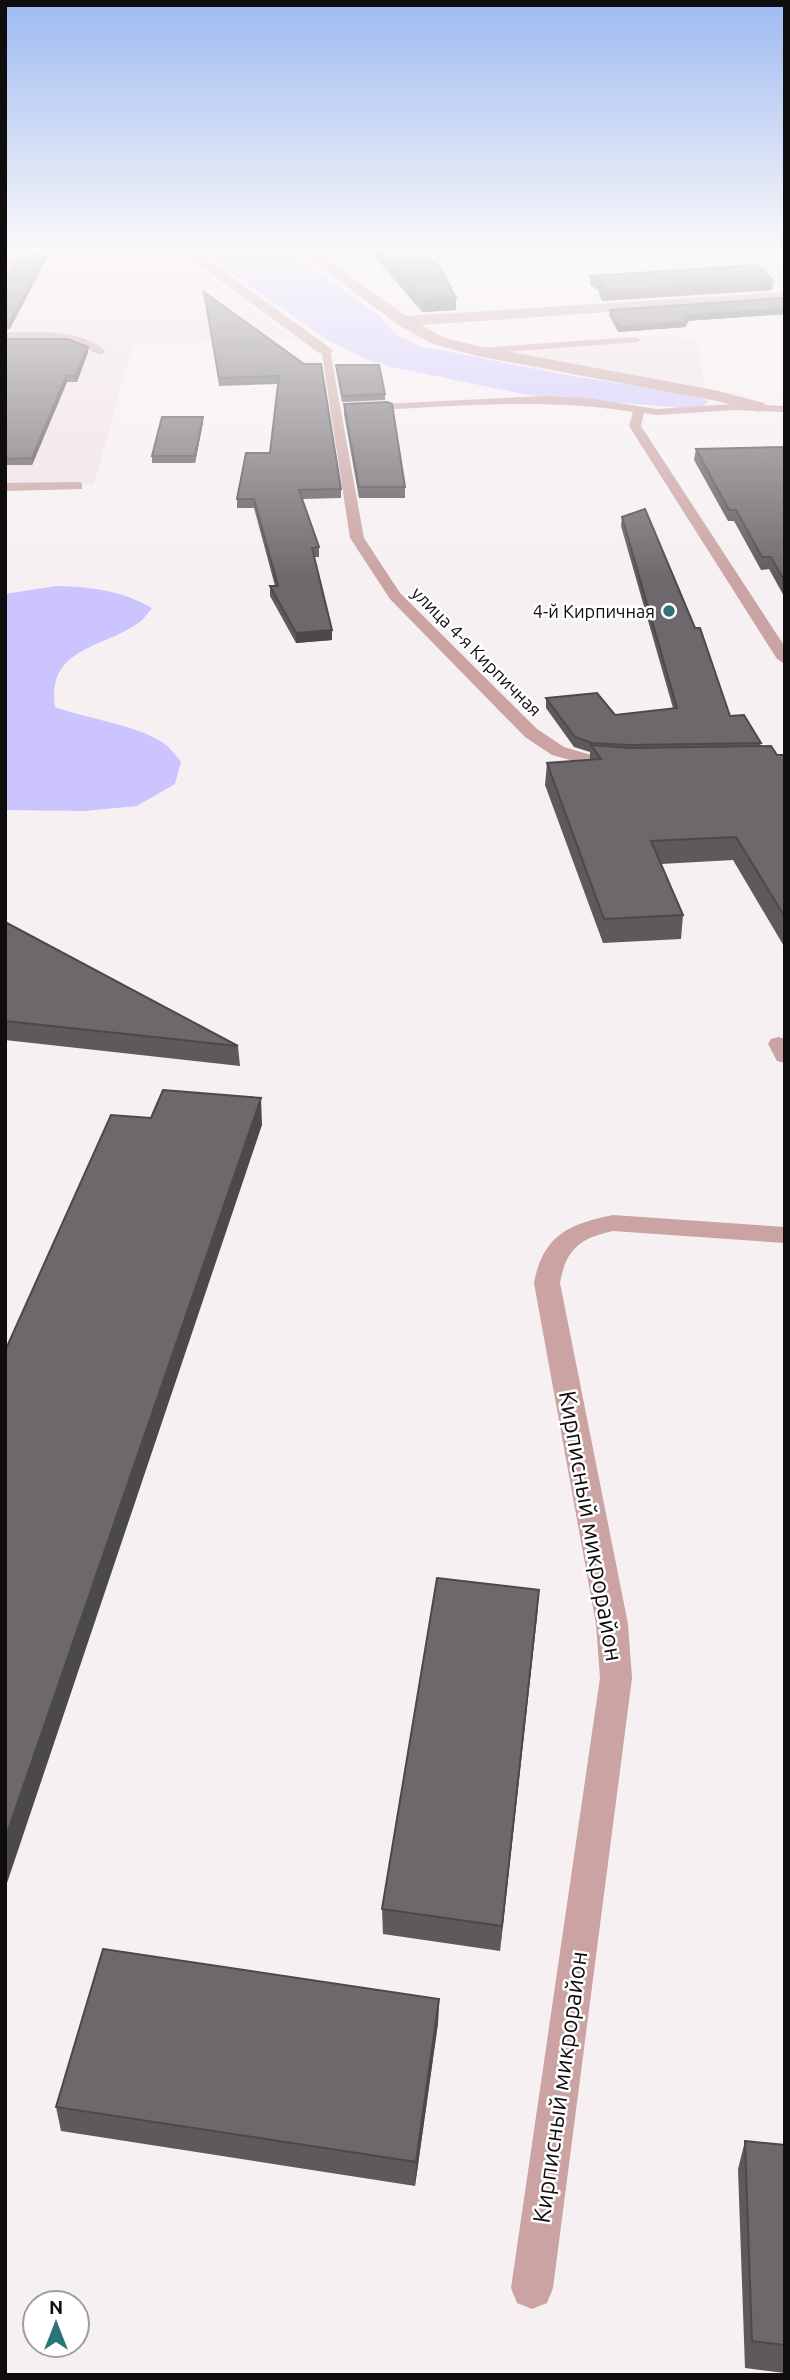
<svg xmlns="http://www.w3.org/2000/svg" width="790" height="2380" viewBox="0 0 790 2380" font-family="Ubuntu,sans-serif">
<rect width="100%" height="100%" fill="#f6f0f2"/>
<g fill="#f0e1e7">
<polygon points="5,248 167,248 297,339 133,344 94,484 5,485"/>
<polygon points="639,336 696,338 706,389 481,348"/>
</g>
<g fill="#ccc4ff">
<polygon points="196,248 284,248 378,315 398,336 420,346 566,375 694,395 708,401 703,407 684,408 528,395 392,367 365,359 328,340"/>
<path d="M 56,586 C 92,587 120,590 152,608 C 148,613 143,620 137,624 C 100,649 47,648 55,707 C 88,719 133,724 162,742 C 170,747 176,756 181,762 L 175,784 L 137,806 L 85,811 L 5,810 L 5,594 Z"/>
</g>
<g fill="none" stroke-linecap="round" stroke-linejoin="round">
<g fill="#caa3a2" fill-rule="evenodd">
<polygon points="16,248 24,248 10,274 5,277 5,266"/>
<path d="M 5,332 C 37,332 82,328 106,352 L 101,355 L 68,341 L 5,338 Z"/>
<polygon points="635,337 640,340 639,342 477,354 472,351 477,348"/>
<polygon points="321,348 330,350 364,538 400,593 537,729 564,747 591,755 629,758 632,762 629,766 584,764 552,755 525,737 390,599 350,538"/>
<path d="M 545,396 L 587,398 L 657,409 L 734,404 L 785,406 L 785,412 L 734,410 L 657,415 L 644,413 L 641,426 L 785,647 L 785,664 L 777,659 L 629,426 L 633,412 C 542,397 451,407 359,411 L 353,408 L 359,405 Z"/>
<polygon points="78,482 82,483 82,489 5,491 5,483"/>
<polygon points="779,1037 785,1039 785,1063 777,1061 768,1044 771,1039"/>
<path d="M 613,1215 L 785,1227 L 785,1243 L 613,1231 C 580,1238 566,1249 560,1283 L 628,1624 L 632,1678 L 553,2288 L 547,2303 L 532,2309 L 517,2303 L 511,2288 L 600,1678 L 596,1624 L 534,1283 C 543,1235 569,1224 613,1215 Z"/>
</g>
<g fill="#caa3a2" fill-rule="evenodd">
<polygon points="176,248 191,248 333,350 331,353 319,353"/>
<polygon points="296,248 311,248 406,316 785,292 785,300 421,325 445,338 478,346 719,391 764,403 767,407 758,412 717,401 477,356 433,344 398,325"/>
</g>
</g>
<g fill="#5d595d">
<polygon points="367,248 404,248 456,298 456,310 422,312"/>
<polygon points="590,276 772,290 602,301 599,294 599,291 590,285"/>
<polygon points="204,292 304,364 341,489 341,498 302,499 319,547 319,557 314,557 332,640 296,643 270,596 270,586 275,586 254,508 237,508 237,499 270,453 278,384 219,386"/>
<polygon points="785,299 785,314 686,321 686,327 618,332 609,315 610,310"/>
<polygon points="5,339 88,352 77,382 67,382 32,465 5,465"/>
<polygon points="336,365 385,394 385,400 342,402"/>
<polygon points="344,404 405,487 405,498 359,498 344,414"/>
<polygon points="203,417 203,422 195,463 152,463 152,456"/>
<polygon points="785,447 785,598 769,569 761,570 734,521 728,521 694,460 696,449"/>
<polygon points="622,517 730,716 761,743 760,746 777,755 785,755 785,948 733,860 661,864 683,915 681,939 603,943 545,785 547,763 590,760 590,752 574,747 546,708 546,698 615,715 673,708 621,526"/>
<polygon points="5,922 238,1046 240,1066 5,1040"/>
<polygon points="539,1590 537,1616 500,1951 383,1934 382,1909"/>
<polygon points="439,1999 438,2023 415,2186 61,2131 56,2107"/>
<polygon points="745,2141 785,2145 785,2373 745,2368 738,2169"/>
</g>
<g fill="#4c494c">
<polygon points="46,254 47,258 10,329 5,330 5,324"/>
<polygon points="773,281 772,290 602,301 603,292"/>
<polygon points="456,298 456,310 422,312 422,300"/>
<polygon points="785,309 785,314 685,321 685,315"/>
<polygon points="687,322 686,327 618,332 619,327"/>
<polygon points="88,347 88,352 77,382 76,376"/>
<polygon points="66,376 67,382 32,465 32,458"/>
<polygon points="203,417 203,422 195,463 195,456"/>
<polygon points="332,630 332,640 296,643 296,633"/>
<polygon points="261,1098 262,1125 5,1889 5,1839"/>
<polygon points="539,1590 537,1616 500,1951 502,1926"/>
<polygon points="439,1999 438,2023 415,2186 416,2162"/>
</g>
<g fill="#6c686c" stroke="#4c494c" stroke-width="2">
<polygon points="377,248 404,248 439,265 456,298 422,300"/>
<polygon points="46,254 9,324 5,324 5,273 11,271 19,256"/>
<polygon points="755,265 763,269 773,281 603,292 599,286 605,285 590,276"/>
<polygon points="204,292 304,364 321,364 341,489 299,490 319,547 312,548 332,630 296,633 270,586 278,586 254,499 237,499 246,453 270,453 279,376 219,378"/>
<polygon points="784,298 785,299 785,309 685,315 687,322 619,327 610,310"/>
<polygon points="5,339 68,339 88,347 76,376 66,376 32,458 5,459"/>
<polygon points="336,365 379,365 385,394 342,396"/>
<polygon points="387,402 392,404 405,487 359,487 344,404"/>
<polygon points="162,417 203,417 195,456 152,456"/>
<polygon points="785,447 785,582 771,557 762,557 736,510 729,510 696,449"/>
<polygon points="645,509 695,628 700,628 730,716 744,715 761,743 630,745 592,743 575,737 546,698 597,693 615,715 677,708 622,517"/>
<polygon points="591,745 631,748 771,746 777,755 785,755 785,917 736,837 651,841 683,915 604,919 547,763 601,759"/>
<polygon points="5,922 238,1046 5,1021"/>
<polygon points="163,1090 261,1098 5,1839 5,1351 111,1115 151,1118"/>
<polygon points="437,1578 539,1590 502,1926 382,1909"/>
<polygon points="103,1949 439,1999 416,2162 56,2107"/>
<polygon points="745,2141 785,2145 785,2345 752,2341"/>
</g>
<linearGradient id="sky" x2="0" y2="1"><stop stop-color="#9dbaf1"/><stop offset="0.43" stop-color="#fbf8f9"/><stop offset="1" stop-color="#fbf8f9" stop-opacity="0"/></linearGradient>
<rect width="790" height="581" fill="url(#sky)"/>
<circle fill="#2c767b" stroke="#fff" stroke-width="2.5" cx="669" cy="611" r="7"/>
<g text-anchor="middle" dominant-baseline="central" stroke-width="5" stroke-linejoin="round" paint-order="stroke">
<g font-size="18" fill="#100d0e" stroke="#fff" text-anchor="end">
<text x="655" y="611">4-й Кирпичная</text>
</g>
<g font-size="18" fill="#100d0e" stroke="#fff">
<text transform="translate(477 651) rotate(45)">улица 4-я Кирпичная</text>
</g>
<g font-size="24" fill="#100d0e" stroke="#fff">
<text transform="translate(591 1526) rotate(80)">Кирписный микрорайон</text>
<text transform="translate(560 2087) rotate(-82)">Кирписный микрорайон</text>
</g>
</g>
<rect width="790" height="2380" fill="none" stroke="#100d0e" stroke-width="14"/>
<g transform="translate(56 2324)"><circle r="33" fill="#ffffff" stroke="#9f9e9f" stroke-width="2"/>
<path d="M0-5L12 26L0 18L-12 26Z" fill="#2c767b"/>
<text y="-10" font-size="19" font-weight="bold" text-anchor="middle" fill="#100d0e">N</text>
</g>
</svg>
